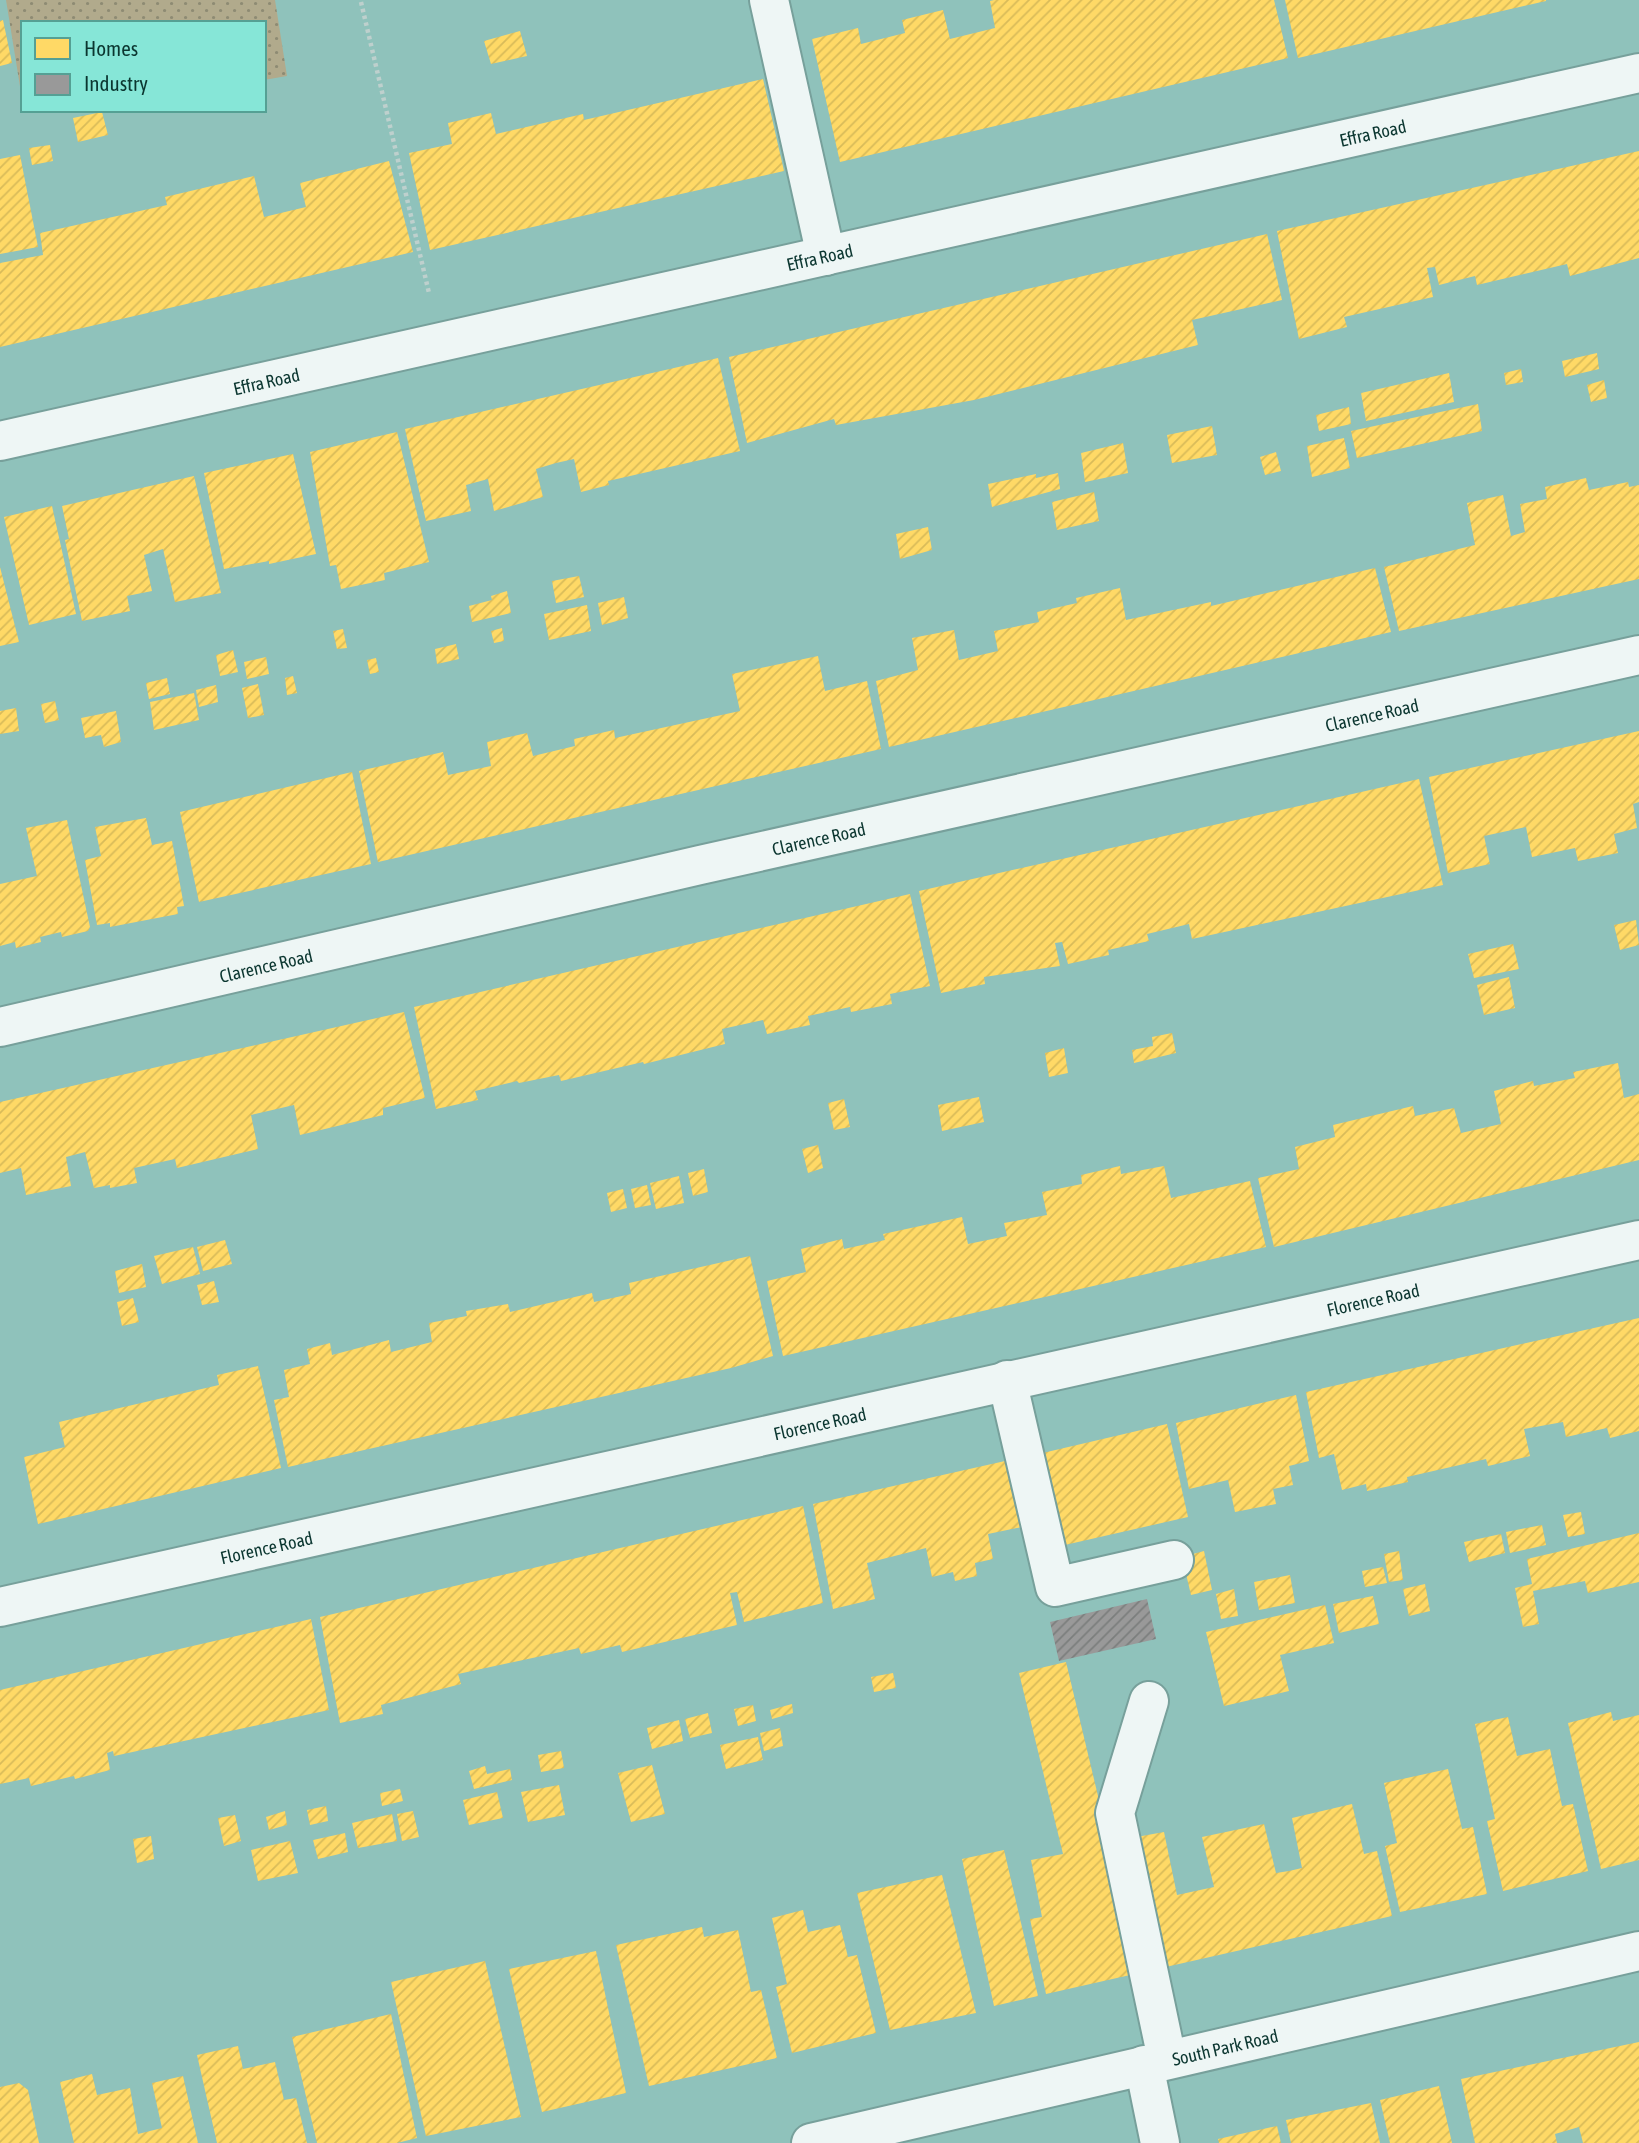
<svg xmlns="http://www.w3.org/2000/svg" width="1639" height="2143" viewBox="0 0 1639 2143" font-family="'Asap Condensed',sans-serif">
<defs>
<pattern id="garden-dots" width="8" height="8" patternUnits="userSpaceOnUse" patternTransform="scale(1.75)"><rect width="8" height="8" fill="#b1aa8c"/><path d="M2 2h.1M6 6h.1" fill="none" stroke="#8e8b73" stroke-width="1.8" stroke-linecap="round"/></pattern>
<pattern id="homes-hatch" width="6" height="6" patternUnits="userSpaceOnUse" patternTransform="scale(1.75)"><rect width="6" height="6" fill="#ffd966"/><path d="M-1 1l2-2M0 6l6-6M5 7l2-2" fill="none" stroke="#d9bb59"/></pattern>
<pattern id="industry-hatch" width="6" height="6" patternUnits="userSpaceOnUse" patternTransform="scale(1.75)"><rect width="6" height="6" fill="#999"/><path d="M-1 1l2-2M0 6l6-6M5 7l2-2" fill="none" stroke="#7b7e7d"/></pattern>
</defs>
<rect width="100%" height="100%" fill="#8fc2bb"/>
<polygon fill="url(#garden-dots)" points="6,0 275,0 287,76 264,80 264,23 23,23 23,105"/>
<g fill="url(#homes-hatch)">
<polygon points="994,0 1274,0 1288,58 840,162 812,39 858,28 861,44 905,33 902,20 943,10 950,39 995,28 990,1"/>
<polygon points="1285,0 1546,0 1546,1 1298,58"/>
<polygon points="3,20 12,63 0,66 0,21"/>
<polygon points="520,31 527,56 491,64 484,41"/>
<polygon points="763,79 784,171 430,250 409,153 452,144 448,123 491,113 496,134 583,114 584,120"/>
<polygon points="102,112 108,135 78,142 73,118"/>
<polygon points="50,145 53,161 32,165 29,148"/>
<polygon points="1639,151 1639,258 1570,276 1567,264 1477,285 1475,276 1439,285 1435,267 1427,268 1433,297 1344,317 1347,327 1299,339 1277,231"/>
<polygon points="20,155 38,247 0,254 0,159"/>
<polygon points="389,161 413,252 0,347 0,263 43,255 40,233 167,205 165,197 254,176 264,217 306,207 300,183"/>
<polygon points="1267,234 1282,300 1192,320 1198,345 974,400 836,425 834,419 747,443 729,357"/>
<polygon points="1597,353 1599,369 1565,377 1562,361"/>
<polygon points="718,358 740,451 608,481 609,485 581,492 574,459 556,463 536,469 543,497 494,511 488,479 466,485 471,511 426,521 405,429"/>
<polygon points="1521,369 1523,382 1506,385 1504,373"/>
<polygon points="1449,373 1454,402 1366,421 1361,393"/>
<polygon points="1604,380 1607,398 1591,402 1587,385"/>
<polygon points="1478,404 1482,431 1357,458 1351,431"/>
<polygon points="1349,407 1351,424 1319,431 1316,415"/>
<polygon points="1212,426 1217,455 1172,463 1167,435"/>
<polygon points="397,432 429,562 384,573 385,580 341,589 336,565 330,566 310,452"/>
<polygon points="1344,438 1350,468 1312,477 1307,446"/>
<polygon points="1123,443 1128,473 1085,482 1081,453"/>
<polygon points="1276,452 1281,471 1265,475 1260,457"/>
<polygon points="293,454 316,554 269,564 269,561 224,569 204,473"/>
<polygon points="1058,473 1060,489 992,507 988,484 1036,474 1036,478"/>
<polygon points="194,476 221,593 175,602 163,549 144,555 152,591 127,596 130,611 82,621 65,540 69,539 62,506"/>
<polygon points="1586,478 1589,490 1628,482 1629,487 1639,485 1639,579 1399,631 1384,567 1475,545 1467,503 1503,495 1511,536 1525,532 1520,504 1547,499 1545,487"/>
<polygon points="1094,492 1099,521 1057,530 1052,502"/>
<polygon points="52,506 76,614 29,625 4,517"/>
<polygon points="928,527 932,550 900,559 896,534"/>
<polygon points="0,567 19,642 0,646"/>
<polygon points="1375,568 1391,632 889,747 876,681 918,670 912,638 954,630 959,660 998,651 994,631 1039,622 1037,612 1077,603 1076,598 1120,588 1126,620 1211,602 1211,606"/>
<polygon points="579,576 584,597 556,603 552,581"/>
<polygon points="507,591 511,613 472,622 469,606 492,600 491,596"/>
<polygon points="624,597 628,618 602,625 598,603"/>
<polygon points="587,605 591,631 549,640 544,614"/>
<polygon points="502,628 504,641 494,643 491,631"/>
<polygon points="343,629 347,648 337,649 333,631"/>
<polygon points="456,644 459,659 437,664 435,649"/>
<polygon points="233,650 238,672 220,676 216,655"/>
<polygon points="818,656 825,691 867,681 881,749 378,862 359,771 443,752 448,775 491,766 487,742 527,733 533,756 575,746 574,739 614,730 615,738 740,711 732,674"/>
<polygon points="266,657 269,674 247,679 244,662"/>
<polygon points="376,658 379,672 370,674 367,660"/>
<polygon points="293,676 297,693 287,695 285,678"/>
<polygon points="167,678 170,694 149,699 146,683"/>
<polygon points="258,684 264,715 248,718 242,688"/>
<polygon points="216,685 218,702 199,707 196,690"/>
<polygon points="194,693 199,720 154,730 150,702"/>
<polygon points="55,701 59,720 45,723 41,704"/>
<polygon points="16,708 19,731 0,734 0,711"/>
<polygon points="116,711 121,742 104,747 101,735 85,738 81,718"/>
<polygon points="1639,731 1639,802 1633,804 1637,828 1614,834 1618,853 1578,861 1575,848 1532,857 1526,827 1484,836 1490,864 1448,873 1429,777"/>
<polygon points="352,772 371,864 199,902 180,812"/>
<polygon points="1419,779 1443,885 1192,939 1189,924 1147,934 1149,941 1108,950 1109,955 1068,964 1062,942 1055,943 1060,966 984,977 985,984 941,993 919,891"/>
<polygon points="146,818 152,845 172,841 184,906 177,907 178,914 110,927 110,923 97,925 85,860 101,856 95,827"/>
<polygon points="67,820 90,927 88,931 62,937 61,932 40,937 41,942 16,948 15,942 0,946 0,884 37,876 26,828"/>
<polygon points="910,894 930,986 890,994 892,1004 851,1012 850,1007 808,1016 810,1025 767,1034 763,1020 722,1029 725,1044 644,1064 643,1062 561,1081 559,1075 519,1083 517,1081 475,1091 478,1100 436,1109 414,1007"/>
<polygon points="1636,920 1639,945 1620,950 1614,925"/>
<polygon points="1513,944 1519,969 1474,978 1468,954"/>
<polygon points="1509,977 1515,1008 1484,1015 1477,985"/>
<polygon points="404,1012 425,1098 383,1108 383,1115 300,1135 294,1105 251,1115 258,1149 177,1168 175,1159 134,1168 137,1183 110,1188 110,1185 94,1188 85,1152 66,1157 71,1186 26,1195 21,1168 0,1173 0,1102"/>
<polygon points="1172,1033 1176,1053 1134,1063 1132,1050 1153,1046 1152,1037"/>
<polygon points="1064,1048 1068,1073 1049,1077 1045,1053"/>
<polygon points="1618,1063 1624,1098 1639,1094 1639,1160 1274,1247 1258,1178 1299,1169 1295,1147 1335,1137 1333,1125 1413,1106 1415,1116 1454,1108 1461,1133 1501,1124 1494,1091 1533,1081 1534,1086 1575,1078 1573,1072"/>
<polygon points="979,1097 984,1122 942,1131 938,1105"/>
<polygon points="844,1099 850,1127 834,1130 828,1103"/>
<polygon points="818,1145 823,1168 808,1173 802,1149"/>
<polygon points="1120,1166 1121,1174 1164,1166 1171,1198 1250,1181 1266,1247 783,1356 767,1281 806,1272 801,1249 842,1239 844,1249 885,1240 883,1234 962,1217 968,1244 1007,1236 1004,1223 1047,1215 1042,1192 1082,1184 1081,1175"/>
<polygon points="704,1169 708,1192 693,1196 688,1173"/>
<polygon points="679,1176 684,1203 656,1209 650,1183"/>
<polygon points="647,1185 651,1205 635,1208 631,1189"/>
<polygon points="623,1189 627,1208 611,1212 607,1193"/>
<polygon points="225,1240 232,1264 203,1271 197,1247"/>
<polygon points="193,1247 200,1274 162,1284 154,1256"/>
<polygon points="750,1256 773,1356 731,1368 288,1467 274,1400 289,1397 284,1370 310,1364 307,1349 330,1343 332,1355 389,1340 391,1352 432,1342 429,1323 467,1316 466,1311 508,1304 510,1312 592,1293 594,1302 631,1294 629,1283"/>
<polygon points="142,1264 146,1287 119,1293 115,1271"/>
<polygon points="214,1281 219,1302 202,1305 197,1285"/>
<polygon points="133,1298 139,1322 122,1326 117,1302"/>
<polygon points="1639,1318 1639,1431 1610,1438 1607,1428 1566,1437 1563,1422 1524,1429 1530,1456 1488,1466 1486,1459 1407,1477 1408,1482 1367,1491 1366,1484 1342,1490 1334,1454 1319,1458 1306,1392"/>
<polygon points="258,1366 281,1468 38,1524 24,1457 65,1447 59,1422 219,1385 217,1375"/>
<polygon points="1296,1395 1309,1461 1289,1466 1293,1485 1273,1489 1276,1504 1235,1512 1228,1480 1189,1489 1176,1423"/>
<polygon points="1167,1424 1188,1517 1056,1547 1034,1455"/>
<polygon points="1014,1459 1027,1526 988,1534 993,1559 975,1563 977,1576 955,1581 953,1572 932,1577 926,1548 867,1563 875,1599 833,1609 813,1504"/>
<polygon points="803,1506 823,1603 744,1622 737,1592 730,1593 737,1625 622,1652 620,1645 581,1654 579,1648 458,1674 461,1684 381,1705 383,1714 340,1723 320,1617"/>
<polygon points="1581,1512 1585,1534 1568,1537 1563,1515"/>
<polygon points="1542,1525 1546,1545 1510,1553 1506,1532"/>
<polygon points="1639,1533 1639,1582 1588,1593 1585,1581 1533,1591 1539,1624 1523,1627 1515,1588 1532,1584 1527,1559"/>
<polygon points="1501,1534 1505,1553 1469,1562 1464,1542"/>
<polygon points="1204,1551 1212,1590 1191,1595 1182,1557"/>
<polygon points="1399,1551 1403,1580 1389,1582 1384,1554"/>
<polygon points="1383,1567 1387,1583 1365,1587 1362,1571"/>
<polygon points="1290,1575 1295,1603 1259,1610 1254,1582"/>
<polygon points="1425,1584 1430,1611 1409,1616 1403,1589"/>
<polygon points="1234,1589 1238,1616 1221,1619 1216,1594"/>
<polygon points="1373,1596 1379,1624 1339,1633 1333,1604"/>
<polygon points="1325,1605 1334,1643 1280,1655 1289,1691 1224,1706 1206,1632"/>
<polygon points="311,1619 329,1710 114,1756 113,1751 107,1753 110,1770 75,1779 74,1776 31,1786 29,1778 0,1784 0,1690"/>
<polygon points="1066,1662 1109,1842 1164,1832 1177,1895 1214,1887 1202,1837 1264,1824 1276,1873 1289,1871 1302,1868 1292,1818 1352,1804 1364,1854 1377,1851 1392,1916 1046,1994 1030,1919 1042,1917 1031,1860 1063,1854 1019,1673"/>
<polygon points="893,1673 896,1688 874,1692 871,1677"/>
<polygon points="792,1704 793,1713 772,1719 770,1710"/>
<polygon points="753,1705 756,1721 738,1726 734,1709"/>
<polygon points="1611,1712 1613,1721 1639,1715 1639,1860 1601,1869 1568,1723"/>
<polygon points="708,1713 712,1733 690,1738 685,1719"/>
<polygon points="1508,1717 1517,1756 1550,1749 1562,1806 1573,1804 1588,1871 1503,1891 1487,1821 1495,1819 1475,1724"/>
<polygon points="679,1720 683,1741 652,1749 647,1728"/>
<polygon points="780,1728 783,1746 764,1751 760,1733"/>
<polygon points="758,1737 763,1760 726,1769 720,1745"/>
<polygon points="561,1751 564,1768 541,1772 538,1755"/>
<polygon points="652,1765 665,1814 631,1822 618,1773"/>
<polygon points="485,1766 487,1774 510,1769 512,1780 474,1789 469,1771"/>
<polygon points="1448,1769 1462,1829 1473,1827 1487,1894 1400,1912 1385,1846 1397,1843 1384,1783"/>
<polygon points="559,1785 565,1815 528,1822 521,1792"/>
<polygon points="400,1789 403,1801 382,1806 380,1793"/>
<polygon points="497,1792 503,1818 469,1825 463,1800"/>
<polygon points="326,1806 328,1821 310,1825 307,1810"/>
<polygon points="285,1811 287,1825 269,1830 266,1817"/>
<polygon points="413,1811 419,1837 402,1841 397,1814"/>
<polygon points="392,1814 397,1841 358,1848 352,1823"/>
<polygon points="235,1815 241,1841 224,1846 218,1818"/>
<polygon points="345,1833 348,1852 318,1859 313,1840"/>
<polygon points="151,1836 154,1859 137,1863 133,1839"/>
<polygon points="290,1841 298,1873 258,1881 251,1850"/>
<polygon points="1004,1850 1038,1996 994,2006 962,1859"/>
<polygon points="942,1875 976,2013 890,2030 857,1893"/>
<polygon points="803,1910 808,1932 840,1925 848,1957 857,1955 876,2033 792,2053 776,1987 787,1984 772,1918"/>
<polygon points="702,1927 704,1937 738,1930 751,1992 761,1990 777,2058 649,2086 616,1945"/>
<polygon points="596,1951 626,2093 542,2112 509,1969"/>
<polygon points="485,1961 521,2117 426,2136 391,1982"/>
<polygon points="391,2014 417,2138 397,2143 317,2143 292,2037"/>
<polygon points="1639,2042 1639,2143 1583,2143 1579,2127 1555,2134 1557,2143 1475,2143 1461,2079"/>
<polygon points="238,2046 243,2069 275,2062 284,2100 296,2098 307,2143 217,2143 197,2055"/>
<polygon points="92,2074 97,2095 130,2088 138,2134 162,2128 152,2083 183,2076 198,2143 74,2143 60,2082"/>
<polygon points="19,2083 28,2090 39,2143 0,2143 0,2087"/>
<polygon points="1439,2086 1452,2143 1390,2143 1380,2100"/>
<polygon points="1371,2103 1380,2143 1291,2143 1286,2120"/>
<polygon points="1277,2126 1281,2143 1219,2143 1218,2139"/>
</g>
<polygon fill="url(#industry-hatch)" points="1147,1599 1156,1639 1059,1661 1050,1622"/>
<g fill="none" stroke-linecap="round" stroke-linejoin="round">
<g stroke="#77a09b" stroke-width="42">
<g id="minor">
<polyline points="769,0 826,256"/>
<path id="s1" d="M 0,441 L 1639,73"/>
<path id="s2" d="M 0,1027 L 700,865 L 1639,655"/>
<polyline points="1007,1380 1055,1587 1174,1560"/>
<path id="s3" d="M 0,1607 L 1639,1240"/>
<polyline points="1149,1701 1115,1813 1167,2059"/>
<polyline points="1144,2065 1160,2143"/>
<path id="s4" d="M 811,2143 L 1639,1951"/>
</g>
</g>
<polyline stroke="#bed0cd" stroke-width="4.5" stroke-dasharray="3.5 3.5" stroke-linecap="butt" points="361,2 429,293"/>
<use href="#minor" stroke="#eef6f5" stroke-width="38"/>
</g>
<g text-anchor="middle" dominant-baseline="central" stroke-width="7" stroke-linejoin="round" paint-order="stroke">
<g font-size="18" fill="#0b3630" stroke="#86e6d7">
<text stroke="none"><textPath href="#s1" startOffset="1407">Effra Road</textPath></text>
<text stroke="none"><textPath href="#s1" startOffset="840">Effra Road</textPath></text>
<text stroke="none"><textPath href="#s1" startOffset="273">Effra Road</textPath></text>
<text stroke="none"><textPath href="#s2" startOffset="1407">Clarence Road</textPath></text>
<text stroke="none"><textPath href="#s2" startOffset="840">Clarence Road</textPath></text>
<text stroke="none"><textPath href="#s2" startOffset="273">Clarence Road</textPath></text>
<text stroke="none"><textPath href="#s3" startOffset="1407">Florence Road</textPath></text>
<text stroke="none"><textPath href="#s3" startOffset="840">Florence Road</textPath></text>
<text stroke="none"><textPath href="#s3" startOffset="273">Florence Road</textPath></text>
<text stroke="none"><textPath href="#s4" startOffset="425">South Park Road</textPath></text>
</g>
</g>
<rect x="21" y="21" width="245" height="91" fill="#86e6d7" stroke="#55a094" stroke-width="2"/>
<rect x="35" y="38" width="35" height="21" fill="#ffd966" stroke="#55a094" stroke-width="2"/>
<text x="84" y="56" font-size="21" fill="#0b3630">Homes</text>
<rect x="35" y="74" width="35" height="21" fill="#999999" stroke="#55a094" stroke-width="2"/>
<text x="84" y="91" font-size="21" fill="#0b3630">Industry</text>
</svg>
